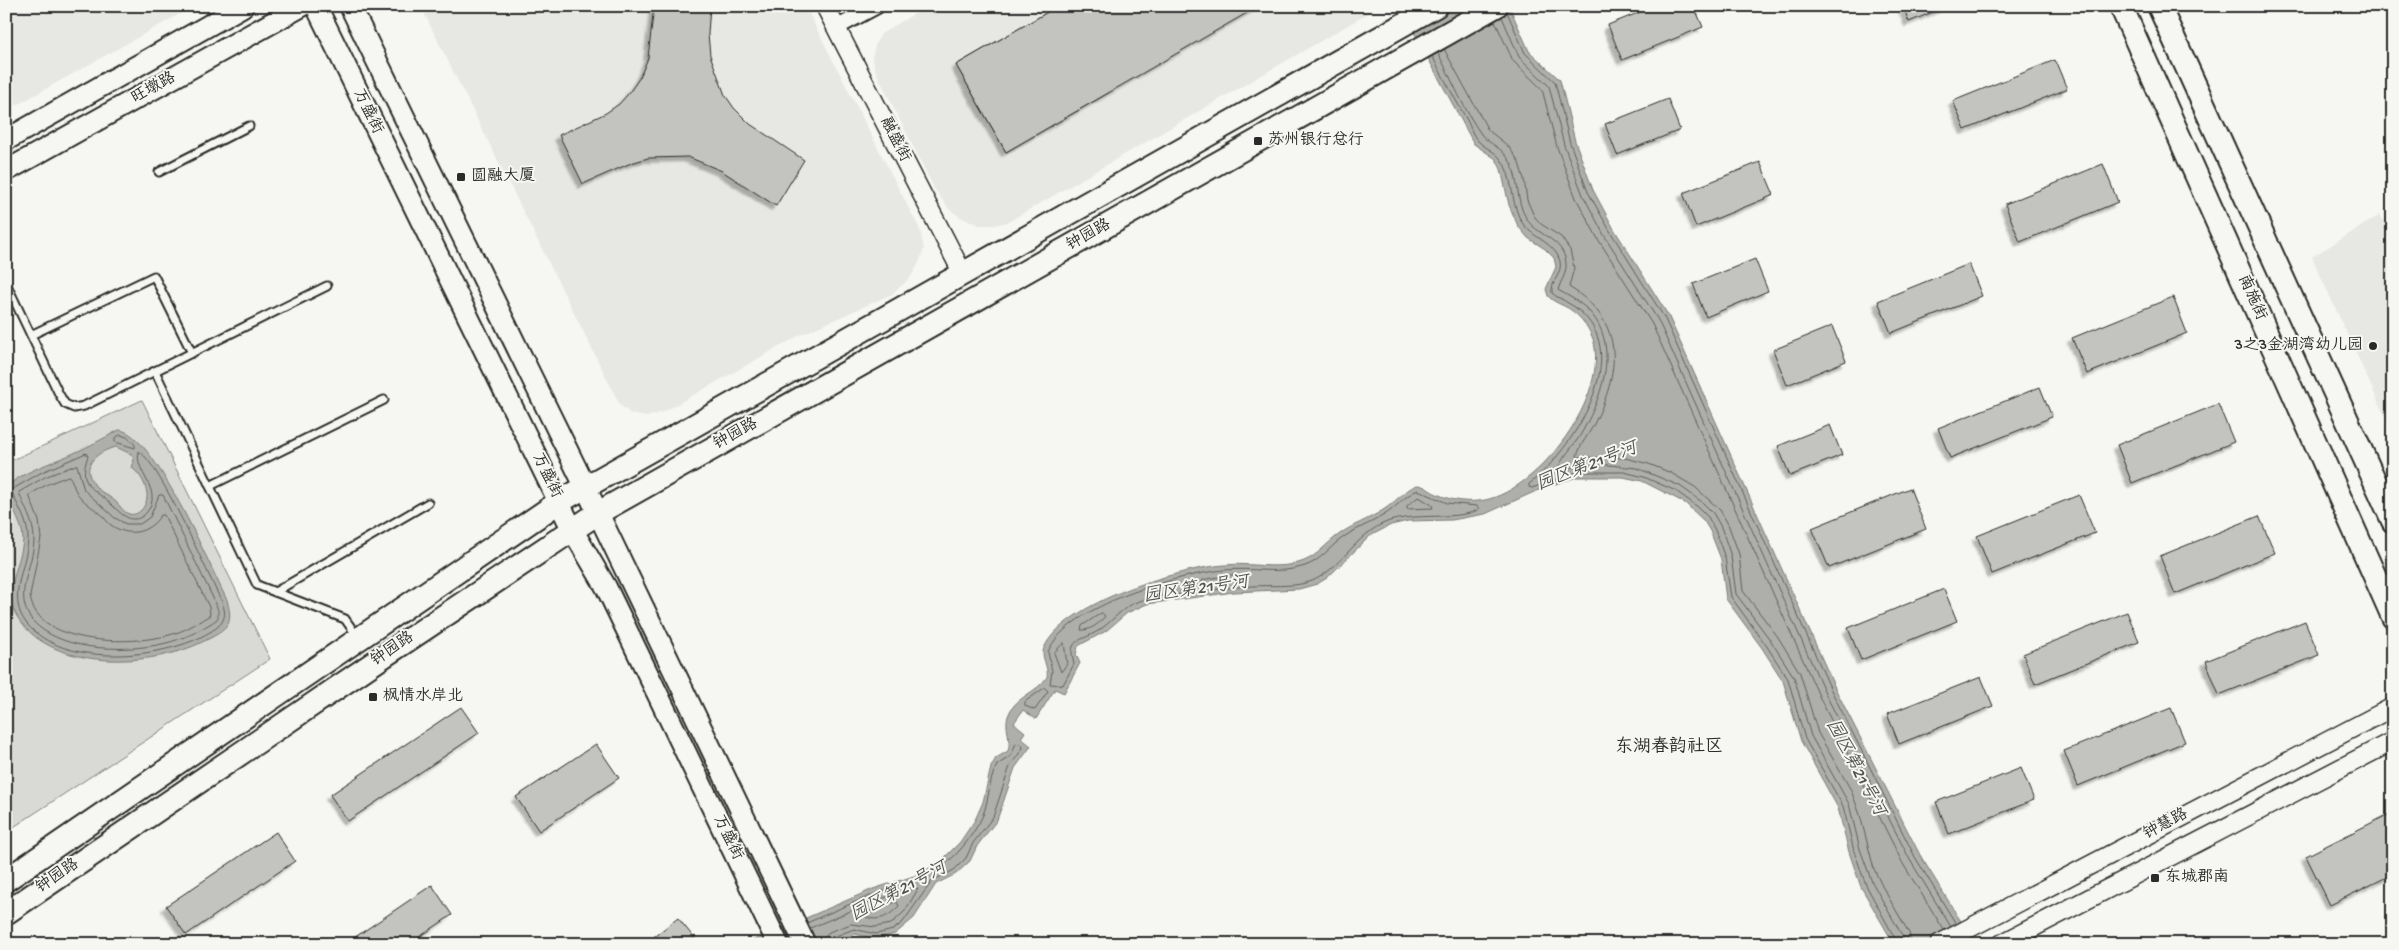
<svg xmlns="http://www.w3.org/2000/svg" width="2399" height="950" viewBox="0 0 2399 950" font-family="'Gochi Hand','LXGW WenKai TC',sans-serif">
<defs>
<filter id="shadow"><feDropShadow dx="-4.5" dy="4.5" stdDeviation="1" flood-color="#0004"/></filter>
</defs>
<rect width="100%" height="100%" fill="#f6f6f2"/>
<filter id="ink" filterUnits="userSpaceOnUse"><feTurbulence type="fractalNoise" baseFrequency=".02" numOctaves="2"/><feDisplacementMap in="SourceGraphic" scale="10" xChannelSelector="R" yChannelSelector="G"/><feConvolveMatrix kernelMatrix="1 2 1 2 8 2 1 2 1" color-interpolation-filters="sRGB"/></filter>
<g filter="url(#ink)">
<g fill="#e7e7e3">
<polygon points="6,6 194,6 6,111"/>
<polygon points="424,6 805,6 920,230 924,249 919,263 910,278 892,294 802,334 663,412 646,417 631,414 620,405 425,15"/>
<polygon points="927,6 1372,6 1374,10 1008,222 994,225 980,225 962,218 950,210 935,190 876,72 872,57 876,43 881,34"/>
<polygon points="2380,215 2393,234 2393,434 2312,257"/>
</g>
<polygon fill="#d9d9d5" stroke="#828280" points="142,400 270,659 6,832 6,463"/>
<g fill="#aeaeab" stroke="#7a7a78" fill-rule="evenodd">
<path d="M 1400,6 L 1509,6 L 1529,51 L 1560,80 L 1575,141 L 1593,190 L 1614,229 L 1668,315 L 1836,690 L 1920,855 L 1975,944 L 1894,944 L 1861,887 L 1849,852 L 1838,808 L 1801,741 L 1783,681 L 1762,648 L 1726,599 L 1721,559 L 1710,531 L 1704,521 L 1685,503 L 1642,481 L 1623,477 L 1577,477 L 1543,488 L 1485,514 L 1452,520 L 1408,521 L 1391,525 L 1370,536 L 1327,578 L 1317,584 L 1299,589 L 1234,592 L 1147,604 L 1127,613 L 1106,631 L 1078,646 L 1076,655 L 1080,663 L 1064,693 L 1055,689 L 1036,719 L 1023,710 L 1014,723 L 1025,732 L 1021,738 L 1031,746 L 1015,768 L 997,820 L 977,846 L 970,861 L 956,874 L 936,884 L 914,918 L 895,934 L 875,939 L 855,934 L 830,944 L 740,944 L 762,937 L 873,889 L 917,875 L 939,863 L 960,842 L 975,820 L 983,802 L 991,767 L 996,758 L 1008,751 C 1012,739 1004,728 1008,716 C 1014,697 1037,693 1047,677 C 1049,667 1040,656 1044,648 C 1065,602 1179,568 1225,565 C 1251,562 1279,571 1304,561 C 1317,556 1326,544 1337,536 C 1351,525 1368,520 1383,510 C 1395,503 1404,490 1417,485 C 1425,485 1429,491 1437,494 C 1452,501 1469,503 1485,500 C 1540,489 1610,395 1593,339 C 1588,325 1577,312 1564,306 C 1558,303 1552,301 1548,296 L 1546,289 L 1556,267 L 1554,258 L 1545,249 L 1528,238 L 1518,226 L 1509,205 L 1501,169 L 1496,159 L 1474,144 Z"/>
<path d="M 119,430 C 153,431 211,569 227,600 C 229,608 232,618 227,626 C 221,634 206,640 198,644 C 146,668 46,671 15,613 C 3,591 22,562 23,539 C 23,520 6,503 6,489 C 13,475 59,460 74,453 C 90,446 104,438 119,430 ZM 116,447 L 131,454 L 134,459 L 132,468 C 140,474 146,484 147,494 C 148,503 140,517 129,514 C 122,511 120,505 115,501 C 108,495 99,492 94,484 C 79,464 99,451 116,447 Z"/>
</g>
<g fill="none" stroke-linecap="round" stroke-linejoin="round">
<g stroke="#5f5f5e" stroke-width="1">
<polyline points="1507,12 1525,53 1555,82 1570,143 1588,192 1610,231 1664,317 1832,692 1915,857 1956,924"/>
<polyline points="1502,17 1519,57 1549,86 1564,145 1583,195 1604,235 1658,320 1826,695 1910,860 1951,927"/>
<polyline points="1495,21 1513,61 1542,89 1557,147 1576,198 1598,239 1652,324 1820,698 1903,864 1944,930"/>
<path d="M 1444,49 L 1488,130 L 1508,146 L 1518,160 L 1524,179 L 1527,200 L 1534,216 L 1541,224 L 1561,237 L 1570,250 L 1574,268 L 1569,287 C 1623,320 1622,367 1596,420 C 1591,432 1579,445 1577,457 L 1625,458 L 1649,464 L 1671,473 L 1695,487 L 1720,510 L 1728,524 L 1739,554 L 1743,591 L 1778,637 L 1800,673 L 1818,733 L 1851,790 L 1860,815 L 1874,869 L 1882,886 L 1909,933 L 1912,944"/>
<path d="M 1438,53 C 1452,80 1464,110 1481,134 C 1489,145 1502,146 1511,163 C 1519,180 1516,201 1526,218 C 1536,235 1560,238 1565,258 C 1569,272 1561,279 1558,290 C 1568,296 1579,301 1587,309 C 1622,344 1602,397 1581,434 C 1575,445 1561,458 1558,469 L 1600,464 L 1637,468 L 1680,486 L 1702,502 L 1713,513 L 1721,527 L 1731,556 L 1736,594 L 1771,641 L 1794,677 L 1811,736 L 1849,804 L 1860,849 L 1872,882 L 1903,937 L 1904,944"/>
<path d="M 1432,56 C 1444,78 1455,99 1467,120 C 1470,126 1473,136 1478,141 C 1488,151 1497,150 1505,166 C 1514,185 1511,206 1523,224 C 1533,238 1555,243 1560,261 C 1563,274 1550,282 1552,293 C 1557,298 1563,299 1568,303 C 1578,308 1587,317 1593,327 C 1621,375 1567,455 1529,484 L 1529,487 L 1532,488 L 1577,472 L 1624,472 L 1644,477 L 1676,491 L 1698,507 L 1708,517 L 1715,530 L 1725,558 L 1731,597 L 1766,645 L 1788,679 L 1805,739 L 1843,806 L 1854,851 L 1866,885 L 1898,944"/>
<polygon points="121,435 129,438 135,445 135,448 115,442 115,438"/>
<path d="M 139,452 C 156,456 210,579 222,602 C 224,608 226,614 223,620 C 220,628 206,634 199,638 C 154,659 63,667 27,624 C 6,598 26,569 28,540 C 29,521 17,506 11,490 L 42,472 L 86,453 L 88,456 C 77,486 94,488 112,505 C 122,515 134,527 147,512 C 164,490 133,471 139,452 Z"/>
<path d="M 77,465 L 84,490 L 115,518 L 126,524 L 140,524 L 150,517 L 159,495 L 163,495 L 216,604 C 217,608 220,615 217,619 C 215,621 210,624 208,625 C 178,645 140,650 105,648 C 80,647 48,639 32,620 C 12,595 34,566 34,539 C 34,521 24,508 19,492 L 45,477 Z"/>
<path d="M 69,476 C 73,480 73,487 77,493 C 83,502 92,507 100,513 C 104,517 107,522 111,525 C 129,538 149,533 161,515 L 164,515 L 209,607 L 210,615 C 199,622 188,629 176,633 C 139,646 37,648 30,596 L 41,538 L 39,521 L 29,495 L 48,484 Z"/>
<path d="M 1418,490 L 1447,503 L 1477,506 L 1479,509 C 1462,521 1412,512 1387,522 C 1354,534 1339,574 1306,583 C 1289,587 1270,585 1253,586 C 1232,587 1211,590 1189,593 C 1172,596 1154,595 1137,602 C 1121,608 1112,622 1098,631 C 1080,642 1067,638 1074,664 L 1063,685 L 1050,684 L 1052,671 L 1048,652 C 1067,605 1179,574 1225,570 C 1252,567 1279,575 1305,566 C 1320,561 1329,548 1341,539 C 1354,529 1370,524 1384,515 C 1396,508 1405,495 1418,490 Z"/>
<polygon points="1419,497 1432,505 1433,508 1407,509 1407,506"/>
<polygon points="1231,575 1240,575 1242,578 1204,585 1201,583 1203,580"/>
<path d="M 1102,613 L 1105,616 C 1100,623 1090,631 1081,630 L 1082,626 Z"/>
<polygon points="1064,643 1067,664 1061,672 1054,653"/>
<polygon points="1045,688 1048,691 1035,710 1025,706 1025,702"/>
<path d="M 897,902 L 899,906 C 889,916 879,923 864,916 L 866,913 Z"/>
<path d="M 807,923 C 829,913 852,903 875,894 C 924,877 951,872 979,823 C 990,805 987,783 997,765 L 1011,756 L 1016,743 L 1022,745 L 1023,748 L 1010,766 L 993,817 L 973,843 L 966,858 L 954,870 L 932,881 L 903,922 L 893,930 L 876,934 L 854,929 L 833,937 L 830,944"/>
<polyline points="810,928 877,900 915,888 918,889 905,911 891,924 875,927 851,924 829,932 825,937 824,944"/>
</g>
</g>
<g fill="#c3c3c0" stroke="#2b2b2b" filter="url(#shadow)">
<polygon points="654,6 710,6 708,34 710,55 725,95 734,108 750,124 804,160 776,206 722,171 688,157 648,158 631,163 583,184 559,135 606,113 619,104 629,93 640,77 648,58"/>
<polygon points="1058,6 1061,6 1110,92 1006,152 956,65"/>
<polygon points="1058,6 1259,6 1006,152 956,65"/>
<polygon points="1655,6 1694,6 1703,27 1622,60 1608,25"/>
<polygon points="1903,6 1947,6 1909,22"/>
<polygon points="2055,60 2067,89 1965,130 1953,101"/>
<polygon points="1668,99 1680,130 1617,155 1605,124"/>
<polygon points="1760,162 1774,195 1696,227 1683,193"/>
<polygon points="2103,164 2118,202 2020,242 2005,204"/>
<polygon points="1755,259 1768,291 1706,317 1693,284"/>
<polygon points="1969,264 1982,296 1891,333 1878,301"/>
<polygon points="2173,297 2187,333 2087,374 2072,338"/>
<polygon points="1832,326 1846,361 1787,385 1773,350"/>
<polygon points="2040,387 2052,417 1950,458 1938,428"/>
<polygon points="2218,404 2234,442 2132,483 2117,445"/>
<polygon points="1830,425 1842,455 1790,476 1778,446"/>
<polygon points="1910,488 1926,529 1829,568 1812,528"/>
<polygon points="2079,495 2095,533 1992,574 1977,536"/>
<polygon points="2259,516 2275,553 2175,594 2160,556"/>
<polygon points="1944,589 1957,621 1861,660 1848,628"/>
<polygon points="2127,612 2139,642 2035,684 2023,654"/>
<polygon points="2305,621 2319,655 2219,695 2206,661"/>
<polygon points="1981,677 1993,706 1899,744 1887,714"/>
<polygon points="461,707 479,733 348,821 330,795"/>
<polygon points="2171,708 2185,742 2078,786 2064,751"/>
<polygon points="596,744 619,778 539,831 516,797"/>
<polygon points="2021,768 2034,800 1949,834 1936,802"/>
<polygon points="2393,812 2393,874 2330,905 2306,856"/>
<polygon points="276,832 295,861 186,935 166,906"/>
<polygon points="432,885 452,915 409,944 345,944"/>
<polygon points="678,918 699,944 645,944"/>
</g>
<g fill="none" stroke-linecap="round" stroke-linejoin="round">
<g stroke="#2b2b2b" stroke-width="11">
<g id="service">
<polyline points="159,172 249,126"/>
<polyline points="6,283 59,394 65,404 74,408 84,406 327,286"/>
<polyline points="31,335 154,276 192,353"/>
<polyline points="155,371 257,585 345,619 357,636"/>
<polyline points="210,486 384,400"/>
<polyline points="275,592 428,503"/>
</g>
</g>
<g stroke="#2b2b2b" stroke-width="18">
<polyline id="minor" points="836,28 877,6"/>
</g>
<g stroke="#2b2b2b" stroke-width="21">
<g id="tertiary">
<polyline points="825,6 963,274"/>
<polyline points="1939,944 2393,707"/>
<polyline points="2001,944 2393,741"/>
</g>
</g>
<g stroke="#2b2b2b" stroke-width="24">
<g id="secondary">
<polyline points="316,6 572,529 606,587 778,944"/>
<polyline points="350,6 598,513 805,944"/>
<polyline points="6,140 243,6"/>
<polyline points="6,171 302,6"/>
</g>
</g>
<g stroke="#2b2b2b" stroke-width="26">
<g id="primary">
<polyline points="2121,6 2393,617"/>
<polyline points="2159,6 2393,521"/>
<polyline points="6,880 559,502 1436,6"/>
<polyline points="6,913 375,662 598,513 1496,6"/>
</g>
</g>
<use href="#service" stroke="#f6f6f2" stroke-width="7"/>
<use href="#minor" stroke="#f6f6f2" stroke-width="14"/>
<use href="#tertiary" stroke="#f6f6f2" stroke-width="18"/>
<use href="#secondary" stroke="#f6f6f2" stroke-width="20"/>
<use href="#primary" stroke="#f6f6f2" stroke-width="22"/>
</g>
</g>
<g fill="#2b2b2b" stroke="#f6f6f2" stroke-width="2">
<rect x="1253" y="136" width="10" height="10" rx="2.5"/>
<rect x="456" y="172" width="10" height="10" rx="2.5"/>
<circle cx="2373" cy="346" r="5"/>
<rect x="368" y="692" width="10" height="10" rx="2.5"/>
<rect x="2150" y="873" width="10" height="10" rx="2.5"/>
</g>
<g text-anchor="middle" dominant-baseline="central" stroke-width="4" stroke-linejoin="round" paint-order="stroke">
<g font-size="16" fill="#2b2b2b" stroke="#f6f6f2">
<text transform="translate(154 89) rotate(-29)">旺墩路</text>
<text transform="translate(367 112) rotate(64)">万盛街</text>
<text transform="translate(894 140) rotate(63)">融盛街</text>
<text transform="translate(1089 236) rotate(-29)">钟园路</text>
<text transform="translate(2251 298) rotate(66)">南施街</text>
<text transform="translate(736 435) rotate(-29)">钟园路</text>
<text transform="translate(546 476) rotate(64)">万盛街</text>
<text transform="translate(393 650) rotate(-34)">钟园路</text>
<text transform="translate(2166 825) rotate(-28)">钟慧路</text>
<text transform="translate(727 838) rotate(64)">万盛街</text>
<text transform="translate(58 877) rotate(-34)">钟园路</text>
</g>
<g font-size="16" fill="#2b2b2b" stroke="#f6f6f2" text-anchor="start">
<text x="1268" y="141">苏州银行总行</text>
<text x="471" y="177">圆融大厦</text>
<text x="2363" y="346" text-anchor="end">3之3金湖湾幼儿园</text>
<text x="383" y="697">枫情水岸北</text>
<text x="2165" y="878">东城郡南</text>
</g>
<g font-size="18" font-style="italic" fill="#525251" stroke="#f6f6f2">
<text transform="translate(1587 467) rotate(-21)">园区第21号河</text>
<text transform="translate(1196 590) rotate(-8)">园区第21号河</text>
<text transform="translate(1855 768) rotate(62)">园区第21号河</text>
<text transform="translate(899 892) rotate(-28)">园区第21号河</text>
</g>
<g font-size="18" fill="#2b2b2b" stroke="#f6f6f2">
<text x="1669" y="747">东湖春韵社区</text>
</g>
</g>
<rect width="2399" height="950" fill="none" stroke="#f6f6f2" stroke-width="25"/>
<rect x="12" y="12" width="2374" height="925" fill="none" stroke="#2b2b2b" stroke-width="2" filter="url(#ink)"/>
</svg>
